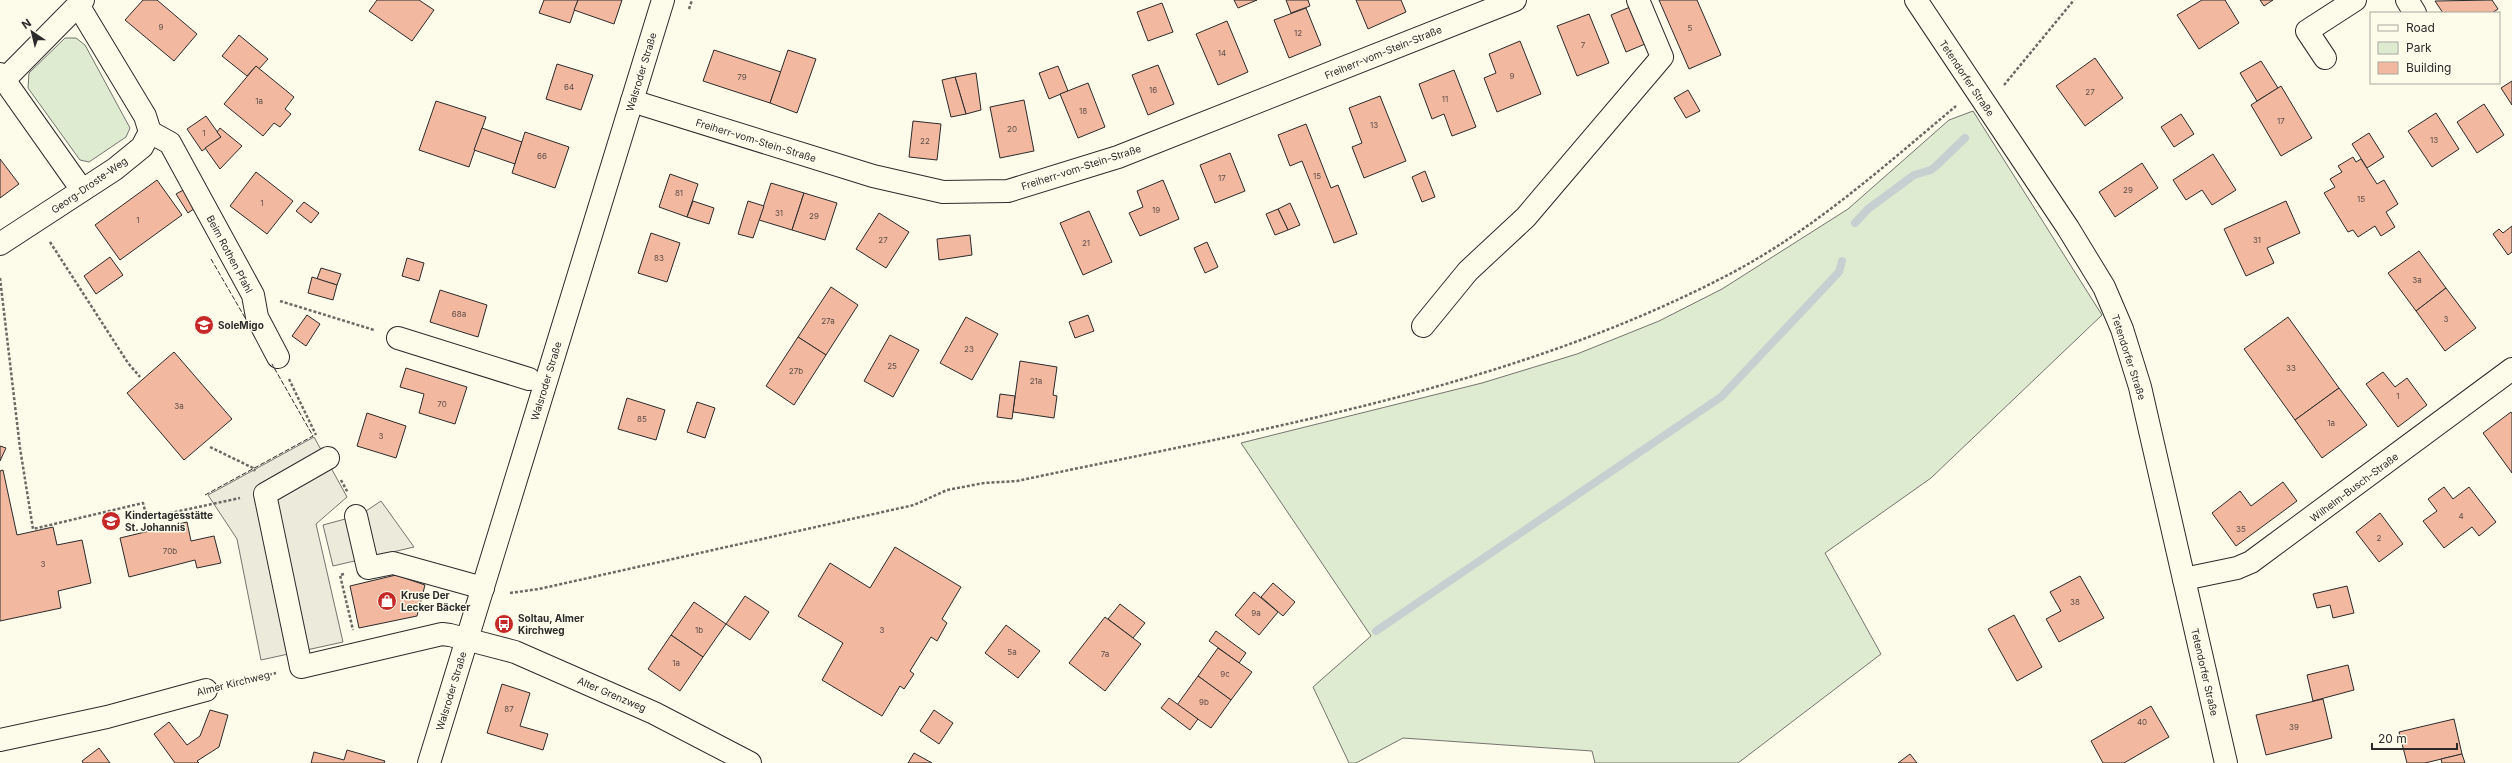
<svg xmlns="http://www.w3.org/2000/svg" width="2512" height="763" viewBox="0 0 2512 763" font-family="Inter,sans-serif">
<rect width="100%" height="100%" fill="#fdfbea"/>
<g fill="#deebd1" stroke="#74746e">
<polygon points="65,38 76,38 85,45 130,128 126,137 89,162 80,160 28,88 29,73"/>
<polygon points="1973,111 2102,315 1931,478 1825,553 1881,654 1738,763 1595,763 1592,751 1403,738 1356,763 1349,763 1313,687 1371,636 1241,443 1482,383 1577,354 1659,321 1722,289 1848,209 1949,120"/>
</g>
<g fill="#eceadb" stroke="#74746e">
<polygon points="314,437 347,497 316,524 343,642 261,660 237,539 208,495"/>
<polygon points="381,501 414,547 333,566 323,525 360,515"/>
</g>
<g fill="none" stroke-linecap="round" stroke-linejoin="round">
<g stroke="#c7d0d0" stroke-width="8">
<polyline points="1855,223 1868,209 1914,175 1931,170 1936,166 1965,138"/>
<polyline points="1376,631 1721,397 1839,272 1842,261"/>
</g>
</g>
<g fill="#f2b8a0" stroke="#2b2b2b">
<polygon points="143,0 157,0 197,34 174,61 125,20"/>
<polygon points="377,0 419,0 434,10 412,41 369,11"/>
<polygon points="544,0 578,0 570,23 539,13"/>
<polygon points="578,0 622,0 614,24 574,10"/>
<polygon points="1234,0 1257,0 1238,8"/>
<polygon points="1286,0 1308,0 1310,6 1291,13"/>
<polygon points="1356,0 1401,0 1406,12 1368,29"/>
<polygon points="1659,0 1697,0 1721,55 1689,69"/>
<polygon points="2202,0 2225,0 2239,23 2199,49 2177,15"/>
<polygon points="2260,0 2273,0 2264,6"/>
<polygon points="2492,0 2498,9 2492,13 2443,13 2435,1"/>
<polygon points="1162,3 1173,32 1148,41 1137,12"/>
<polygon points="1630,7 1645,44 1626,52 1611,15"/>
<polygon points="1306,8 1321,45 1289,58 1274,20"/>
<polygon points="1589,14 1609,63 1577,76 1557,26"/>
<polygon points="1227,21 1248,72 1218,85 1196,34"/>
<polygon points="239,35 268,59 259,69 256,66 247,76 222,56"/>
<polygon points="1520,41 1541,94 1497,112 1484,78 1496,73 1489,54"/>
<polygon points="714,50 781,72 770,103 703,81"/>
<polygon points="788,50 816,59 797,113 770,103"/>
<polygon points="2095,58 2123,98 2085,126 2056,86"/>
<polygon points="2261,61 2278,88 2257,101 2240,73"/>
<polygon points="557,64 593,75 581,110 546,99"/>
<polygon points="1158,65 1174,104 1148,115 1132,75"/>
<polygon points="256,66 294,97 285,109 291,114 280,127 274,123 263,136 224,104"/>
<polygon points="1058,66 1068,91 1049,99 1039,73"/>
<polygon points="1454,70 1476,127 1452,136 1444,114 1432,119 1419,84"/>
<polygon points="976,73 981,110 966,114 955,77"/>
<polygon points="955,77 966,114 951,117 942,80"/>
<polygon points="2512,81 2512,105 2501,88"/>
<polygon points="1088,83 1105,127 1078,138 1060,94"/>
<polygon points="2281,86 2312,138 2281,156 2251,105"/>
<polygon points="1688,90 1700,111 1686,118 1674,98"/>
<polygon points="1380,96 1406,161 1364,178 1352,147 1362,143 1349,108"/>
<polygon points="1024,100 1034,151 1000,158 990,107"/>
<polygon points="436,101 486,117 469,167 419,150"/>
<polygon points="2484,104 2504,135 2477,153 2457,122"/>
<polygon points="2436,113 2459,149 2432,167 2408,131"/>
<polygon points="2181,114 2194,134 2174,147 2161,127"/>
<polygon points="206,116 221,137 202,151 187,129"/>
<polygon points="913,121 941,124 937,160 909,157"/>
<polygon points="1306,124 1331,188 1338,185 1357,234 1334,243 1302,161 1290,166 1278,135"/>
<polygon points="220,128 242,146 220,169 205,148 221,137 217,132"/>
<polygon points="482,128 522,142 515,164 474,150"/>
<polygon points="525,132 569,147 555,188 512,173"/>
<polygon points="2369,133 2384,157 2367,168 2352,144"/>
<polygon points="1230,153 1245,191 1215,203 1200,165"/>
<polygon points="2213,154 2236,190 2212,205 2202,190 2186,200 2173,180"/>
<polygon points="2353,157 2356,162 2361,159 2377,184 2384,180 2398,204 2386,212 2395,227 2381,236 2375,226 2358,237 2353,230 2348,232 2324,193 2335,187 2330,179 2342,172 2338,166"/>
<polygon points="0,159 19,184 0,198"/>
<polygon points="2142,163 2158,188 2115,217 2099,192"/>
<polygon points="1425,171 1435,197 1422,202 1412,177"/>
<polygon points="256,172 293,201 267,234 230,206"/>
<polygon points="670,174 698,184 687,217 659,207"/>
<polygon points="157,180 182,215 120,260 95,225"/>
<polygon points="1163,180 1179,219 1140,236 1129,213 1143,207 1137,191"/>
<polygon points="771,183 804,193 792,230 759,220"/>
<polygon points="187,188 198,206 188,213 176,194"/>
<polygon points="804,193 837,203 825,240 792,230"/>
<polygon points="693,201 714,208 709,224 687,217"/>
<polygon points="748,201 764,206 753,238 738,234"/>
<polygon points="2286,201 2300,233 2267,248 2274,263 2246,276 2224,229"/>
<polygon points="304,202 319,213 311,223 296,211"/>
<polygon points="1290,203 1300,225 1288,230 1278,209"/>
<polygon points="1278,209 1288,230 1275,235 1266,214"/>
<polygon points="1089,211 1112,262 1083,275 1060,223"/>
<polygon points="879,213 909,232 886,268 856,249"/>
<polygon points="2512,226 2512,252 2508,255 2493,234 2499,229 2503,233"/>
<polygon points="651,233 680,243 667,282 638,273"/>
<polygon points="970,235 972,255 939,260 937,239"/>
<polygon points="1207,242 1218,267 1205,273 1194,248"/>
<polygon points="2419,251 2446,288 2416,311 2388,273"/>
<polygon points="110,257 123,275 96,294 84,276"/>
<polygon points="407,258 424,263 419,281 402,276"/>
<polygon points="321,268 341,274 337,285 317,279"/>
<polygon points="312,277 337,285 333,300 308,293"/>
<polygon points="831,287 858,305 826,355 798,337"/>
<polygon points="2446,288 2476,328 2445,351 2416,311"/>
<polygon points="440,290 487,305 478,337 430,322"/>
<polygon points="307,315 320,324 306,346 292,336"/>
<polygon points="1088,315 1094,331 1075,338 1069,322"/>
<polygon points="966,317 998,334 972,380 940,363"/>
<polygon points="2288,317 2339,388 2295,420 2244,349"/>
<polygon points="890,335 919,350 893,397 864,381"/>
<polygon points="798,337 826,355 794,405 766,386"/>
<polygon points="174,352 232,419 184,460 127,393"/>
<polygon points="1020,361 1057,367 1053,395 1057,396 1054,418 1013,412"/>
<polygon points="406,368 467,387 455,424 419,413 424,394 400,387"/>
<polygon points="2383,372 2395,387 2407,378 2427,405 2398,427 2366,384"/>
<polygon points="2339,388 2367,425 2322,458 2295,420"/>
<polygon points="1000,394 1015,396 1012,419 997,417"/>
<polygon points="627,398 665,410 656,440 618,429"/>
<polygon points="697,402 715,408 705,438 687,432"/>
<polygon points="2511,412 2512,414 2512,473 2483,433"/>
<polygon points="367,413 406,426 396,458 357,446"/>
<polygon points="0,446 6,448 0,461"/>
<polygon points="3,470 17,535 53,527 57,545 82,540 91,583 58,591 61,608 0,621 0,471"/>
<polygon points="2283,482 2297,501 2236,546 2212,513 2240,491 2251,506"/>
<polygon points="2444,487 2453,499 2469,487 2496,522 2479,536 2472,527 2444,548 2423,521 2437,511 2428,499"/>
<polygon points="2380,513 2403,544 2379,562 2356,532"/>
<polygon points="187,522 191,541 214,536 221,563 197,568 195,560 129,577 120,538"/>
<polygon points="895,547 961,587 942,619 947,623 937,641 931,637 910,671 914,674 904,689 900,686 882,716 822,680 843,643 798,616 830,563 870,588"/>
<polygon points="396,575 425,585 417,616 359,628 350,586"/>
<polygon points="2080,576 2104,618 2059,642 2046,619 2061,611 2050,592"/>
<polygon points="1273,583 1295,602 1283,616 1261,597"/>
<polygon points="2347,586 2354,613 2333,618 2330,605 2317,608 2313,594"/>
<polygon points="1254,592 1278,612 1259,635 1235,615"/>
<polygon points="745,596 769,612 750,640 726,624"/>
<polygon points="694,602 726,624 703,657 671,635"/>
<polygon points="1120,604 1145,623 1133,638 1108,619"/>
<polygon points="2014,615 2042,667 2017,681 1988,629"/>
<polygon points="1105,617 1141,644 1105,691 1069,663"/>
<polygon points="1006,625 1040,651 1018,678 985,653"/>
<polygon points="1216,631 1246,653 1239,663 1209,641"/>
<polygon points="671,635 703,657 680,691 648,669"/>
<polygon points="1218,648 1252,672 1231,700 1198,676"/>
<polygon points="2348,665 2354,690 2313,701 2307,675"/>
<polygon points="1198,676 1231,700 1211,728 1177,705"/>
<polygon points="502,684 530,693 520,726 548,734 543,750 487,733"/>
<polygon points="1169,698 1198,719 1190,730 1161,708"/>
<polygon points="2323,699 2332,738 2266,755 2256,715"/>
<polygon points="2151,706 2169,737 2124,763 2103,763 2091,741"/>
<polygon points="210,710 228,715 219,747 197,761 199,763 175,763 154,734 169,722 187,745 200,736"/>
<polygon points="934,710 953,723 939,744 920,731"/>
<polygon points="2454,719 2462,754 2425,763 2407,763 2399,732"/>
<polygon points="99,748 110,763 83,763 82,761"/>
<polygon points="347,750 385,761 384,763 311,763 314,752 344,760"/>
<polygon points="914,753 932,763 908,763"/>
<polygon points="1910,754 1917,763 1898,763"/>
<polygon points="2462,754 2465,763 2442,763 2441,759"/>
</g>
<g fill="none" stroke-linecap="round" stroke-linejoin="round">
<g stroke="#2b2b2b" stroke-width="24">
<g id="minor">
<polyline points="1916,0 2068,228 2104,287 2122,329 2140,387 2226,763"/>
<polyline points="2407,0 2415,13"/>
<polyline points="2325,58 2307,31 2355,0"/>
<polyline points="0,74 82,190"/>
<polyline points="5,79 83,0"/>
<polyline points="632,101 873,176 943,192 1008,191 1118,157 1515,0"/>
<polyline points="150,132 170,143 253,295 257,317 278,357"/>
<polyline points="0,244 115,169 142,147 150,132 145,116 78,5"/>
<polyline points="1423,326 1468,271 1526,217 1662,57 1638,0"/>
<polyline points="398,338 529,379"/>
<polyline points="328,458 265,494 301,667 442,634 450,635 515,652 654,713 750,763"/>
<polyline points="356,516 368,568 393,563 483,588"/>
<polyline points="2184,579 2237,568 2251,562 2512,369"/>
<polyline points="0,740 107,717 206,690"/>
</g>
</g>
<g stroke="#2b2b2b" stroke-width="24">
<polyline id="major" points="429,763 663,0"/>
</g>
<g stroke="#6a6964" stroke-width="2.5" stroke-dasharray="3 2" stroke-linecap="butt">
<polyline points="689,9 692,0"/>
<polyline points="2004,85 2074,0"/>
<polyline points="50,242 128,363 140,377"/>
<polyline points="0,278 20,448 33,529 143,503 147,518 240,498"/>
<polyline points="280,301 374,330"/>
<polyline points="289,379 316,435"/>
<polyline points="210,447 253,468 255,471"/>
<polyline points="341,480 348,493"/>
<polyline points="344,574 340,575 353,630"/>
<path d="M 510,593 L 539,589 L 914,505 L 947,490 L 984,483 L 1017,481 C 1256,430 1505,390 1724,277 C 1810,233 1882,168 1956,106"/>
<polyline points="230,684 276,673"/>
</g>
<use href="#minor" stroke="#fdfbea" stroke-width="22"/>
<use href="#major" stroke="#fdfbea" stroke-width="22"/>
<g stroke="#2b2b2b" stroke-width="1" stroke-dasharray="5 2" stroke-linecap="butt">
<polyline points="211,259 251,328"/>
<polyline points="205,495 313,436 272,364"/>
</g>
</g>
<defs>
<g id="school-disc" transform="scale(1)"><circle r="9.5" fill="#c62828" stroke="#fdfbea"/><path d="M0-5L7-2L0 1L-7-2ZM-4 1L0 2.5L4 1V4Q0 6-4 4Z" fill="#fff"/></g>
<g id="shop-disc" transform="scale(1)"><circle r="9.5" fill="#c62828" stroke="#fdfbea"/><path d="M-5-2.5h2.3a2.7 3.5 0 0 1 5.4 0H5L5.5 6h-11ZM-1.5-2.5h3a1.5 2.3 0 0 0-3 0Z" fill="#fff"/></g>
<g id="bus-disc" transform="scale(1)"><circle r="9.5" fill="#c62828" stroke="#fdfbea"/><path d="M-5-6H5V4H4V6H2V4H-2V6H-4V4H-5ZM-3.5-4V0h7V-4ZM-3.5 1.2v1.5H-2V1.2ZM2 1.2v1.5H3.5V1.2Z" fill="#fff"/></g>
</defs>
<g fill-rule="evenodd">
<use href="#school-disc" x="204" y="325"/>
<use href="#school-disc" x="111" y="521"/>
<use href="#shop-disc" x="387" y="601"/>
<use href="#bus-disc" x="504" y="624"/>
</g>
<g text-anchor="middle" dominant-baseline="central" stroke-width="3" stroke-linejoin="round" paint-order="stroke">
<g font-size="8" fill="#5d4e48">
<text x="161" y="27">9</text>
<text x="1690" y="28">5</text>
<text x="1298" y="33">12</text>
<text x="1583" y="45">7</text>
<text x="1222" y="53">14</text>
<text x="1512" y="76">9</text>
<text x="742" y="77">79</text>
<text x="569" y="87">64</text>
<text x="1153" y="90">16</text>
<text x="2090" y="92">27</text>
<text x="1445" y="99">11</text>
<text x="259" y="101">1a</text>
<text x="1083" y="111">18</text>
<text x="2281" y="121">17</text>
<text x="1374" y="125">13</text>
<text x="1012" y="129">20</text>
<text x="204" y="133">1</text>
<text x="2434" y="140">13</text>
<text x="925" y="141">22</text>
<text x="542" y="156">66</text>
<text x="1317" y="176">15</text>
<text x="1222" y="178">17</text>
<text x="2128" y="190">29</text>
<text x="679" y="193">81</text>
<text x="2361" y="199">15</text>
<text x="262" y="203">1</text>
<text x="1156" y="210">19</text>
<text x="779" y="213">31</text>
<text x="814" y="216">29</text>
<text x="138" y="220">1</text>
<text x="883" y="240">27</text>
<text x="2257" y="240">31</text>
<text x="1086" y="243">21</text>
<text x="659" y="258">83</text>
<text x="2417" y="280">3a</text>
<text x="459" y="314">68a</text>
<text x="2446" y="319">3</text>
<text x="828" y="321">27a</text>
<text x="969" y="349">23</text>
<text x="892" y="366">25</text>
<text x="2291" y="368">33</text>
<text x="796" y="371">27b</text>
<text x="1036" y="381">21a</text>
<text x="2398" y="396">1</text>
<text x="442" y="404">70</text>
<text x="179" y="406">3a</text>
<text x="642" y="419">85</text>
<text x="2331" y="423">1a</text>
<text x="381" y="436">3</text>
<text x="2461" y="516">4</text>
<text x="2241" y="529">35</text>
<text x="2379" y="538">2</text>
<text x="170" y="551">70b</text>
<text x="43" y="564">3</text>
<text x="2075" y="602">38</text>
<text x="1256" y="613">9a</text>
<text x="699" y="630">1b</text>
<text x="882" y="630">3</text>
<text x="1012" y="652">5a</text>
<text x="1105" y="654">7a</text>
<text x="676" y="663">1a</text>
<text x="1225" y="674">9c</text>
<text x="1204" y="702">9b</text>
<text x="509" y="709">87</text>
<text x="2142" y="722">40</text>
<text x="2294" y="727">39</text>
</g>
<g font-size="10" fill="#2b2b2b" stroke="#fdfbea">
<text transform="translate(1383 52) rotate(-22)">Freiherr-vom-Stein-Straße</text>
<text transform="translate(641 72) rotate(-73)">Walsroder Straße</text>
<text transform="translate(1967 78) rotate(56)">Tetendorfer Straße</text>
<text transform="translate(756 140) rotate(17)">Freiherr-vom-Stein-Straße</text>
<text transform="translate(1081 167) rotate(-18)">Freiherr-vom-Stein-Straße</text>
<text transform="translate(89 185) rotate(-35)">Georg-Droste-Weg</text>
<text transform="translate(230 254) rotate(62)">Beim Rothen Pfahl</text>
<text transform="translate(2129 357) rotate(72)">Tetendorfer Straße</text>
<text transform="translate(546 381) rotate(-73)">Walsroder Straße</text>
<text transform="translate(2354 487) rotate(-37)">Wilhelm-Busch-Straße</text>
<text transform="translate(2205 672) rotate(77)">Tetendorfer Straße</text>
<text transform="translate(233 683) rotate(-14)">Almer Kirchweg</text>
<text transform="translate(451 691) rotate(-73)">Walsroder Straße</text>
<text transform="translate(612 694) rotate(23)">Alter Grenzweg</text>
</g>
<g font-size="10" font-weight="bold" fill="#2b2b2b" stroke="#fdfbea" text-anchor="start">
<text x="218" y="325">SoleMigo</text>
<text x="125" y="515">Kindertagesstätte<tspan x="125" dy="12">St. Johannis</tspan></text>
<text x="401" y="595">Kruse Der<tspan x="401" dy="12">Lecker Bäcker</tspan></text>
<text x="518" y="618">Soltau, Almer<tspan x="518" dy="12">Kirchweg</tspan></text>
</g>
</g>
<rect x="2370" y="12" width="130" height="72" fill="#fdfbea" stroke="#a9a89e"/>
<rect x="2378" y="25" width="20" height="6" fill="#fdfbea" stroke="#a9a89e"/>
<text x="2406" y="32" font-size="12" fill="#2b2b2b">Road</text>
<rect x="2378" y="42" width="20" height="12" fill="#deebd1" stroke="#a9a89e"/>
<text x="2406" y="52" font-size="12" fill="#2b2b2b">Park</text>
<rect x="2378" y="62" width="20" height="12" fill="#f2b8a0" stroke="#a9a89e"/>
<text x="2406" y="72" font-size="12" fill="#2b2b2b">Building</text>
<g transform="translate(32 32) rotate(325)" stroke="#fdfbea" stroke-width="3" paint-order="stroke">
<path d="M0-3L7 15L0 10L-7 15Z" fill="#2b2b2b"/>
<text y="-6" font-size="11" font-weight="bold" text-anchor="middle" fill="#2b2b2b">N</text>
</g>
<path d="M2372 743v6h85v-6" fill="none" stroke="#2b2b2b" stroke-width="2"/>
<text x="2378" y="743" font-size="12" fill="#2b2b2b" stroke="#fdfbea" stroke-width="3" paint-order="stroke">20 m</text>
</svg>
